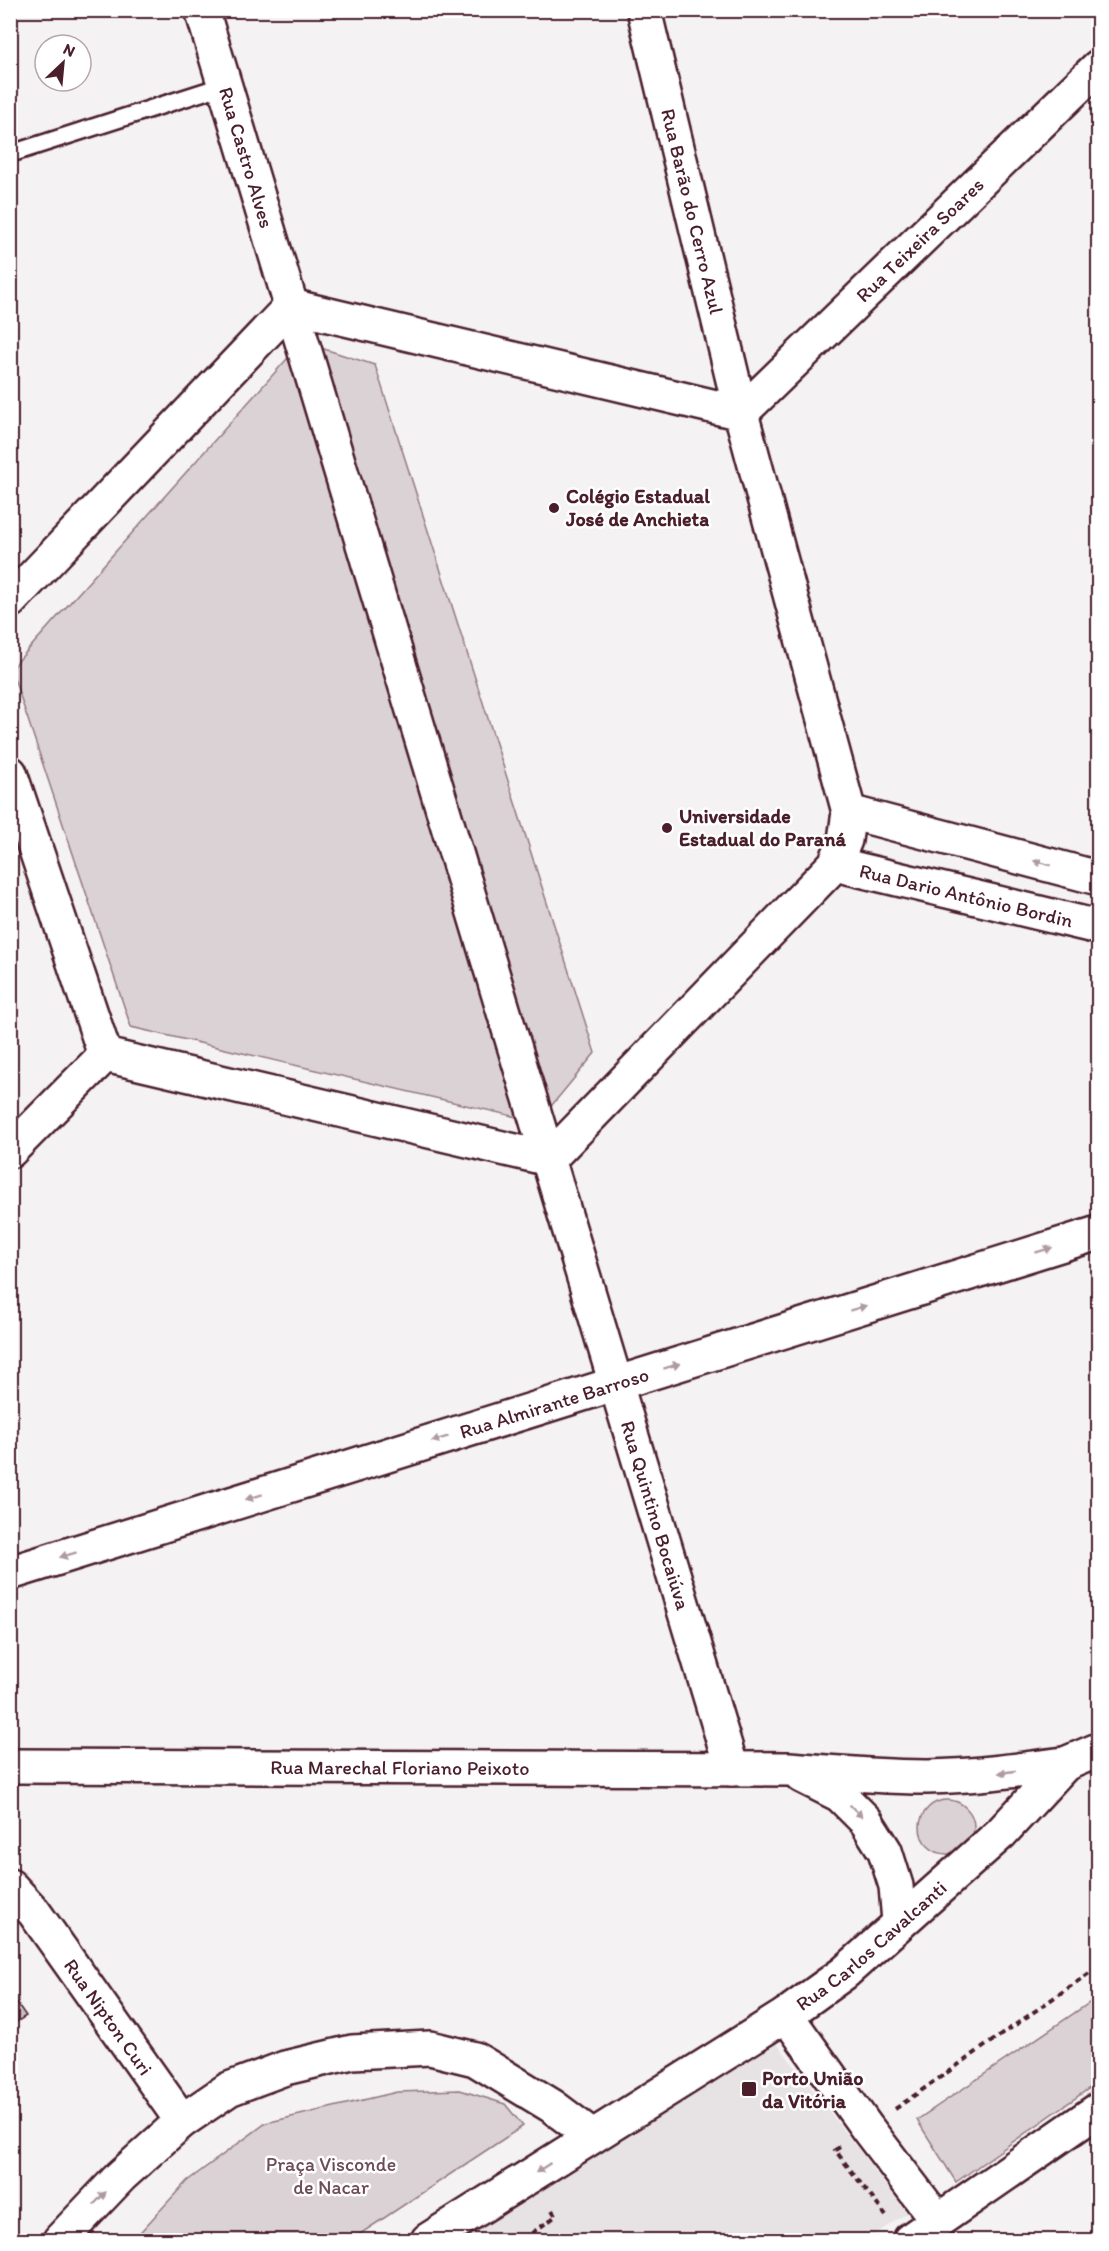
<svg xmlns="http://www.w3.org/2000/svg" width="1109" height="2251" viewBox="0 0 1109 2251" font-family="Itim,sans-serif">
<rect width="100%" height="100%" fill="#f4f2f2"/>
<filter id="ink" filterUnits="userSpaceOnUse"><feTurbulence type="fractalNoise" baseFrequency=".0167" numOctaves="2"/><feDisplacementMap in="SourceGraphic" scale="12" xChannelSelector="R" yChannelSelector="G"/><feConvolveMatrix kernelMatrix="1 2 1 2 8 2 1 2 1" color-interpolation-filters="sRGB"/></filter>
<g filter="url(#ink)">
<polygon fill="#e7e2e3" points="772,2037 907,2213 866,2240 462,2240 575,2158"/>
<g fill="#dbd2d5" stroke="#927880" stroke-width="1.5">
<polygon points="302,342 375,365 595,1053 538,1122 131,1027 11,669"/>
<circle cx="947" cy="1827" r="27"/>
<polygon points="1098,1997 1098,2082 956,2182 917,2120"/>
<polygon points="460,2090 505,2104 523,2126 351,2240 133,2240 187,2181 266,2123 397,2092"/>
</g>
<polygon fill="#cabdc1" stroke="#4a1f2b" stroke-width="1.5" points="10,1993 26,2016 10,2026"/>
<g fill="none" stroke-linecap="round" stroke-linejoin="round">
<g stroke="#4a1f2b" stroke-width="21">
<polyline id="lane" points="10,154 225,85"/>
</g>
<g stroke="#4a1f2b" stroke-width="38">
<g id="street">
<path id="s1" d="M 202,10 L 732,1769"/>
<path id="s2" d="M 644,10 L 741,413"/>
<path id="s3" d="M 741,413 L 1098,67"/>
<polyline points="10,601 291,306 741,413 849,812 845,840 835,864 549,1159 105,1055 10,773"/>
<polyline points="849,812 1098,878"/>
<path id="s4" d="M 835,864 L 1098,927"/>
<polyline points="10,1151 105,1055"/>
<path id="s5" d="M 10,1573 L 1098,1233"/>
<path id="s6" d="M 10,1766 L 789,1769 C 835,1773 881,1777 927,1777 C 974,1776 1019,1770 1065,1764"/>
<polyline points="802,1776 840,1795 866,1821 885,1851 896,1886 899,1922"/>
<path id="s7" d="M 10,1886 L 34,1912 L 182,2121"/>
<polyline points="60,2240 121,2176 182,2121 229,2089 285,2068 352,2052 430,2048 475,2059 552,2106 592,2136"/>
<polyline points="428,2240 786,2015"/>
</g>
</g>
<g stroke="#4a1f2b" stroke-width="38">
<g id="secondary">
<path id="s8" d="M 938,2221 L 867,2128 L 786,2015 L 844,1973 L 1001,1833 L 1065,1764 L 1098,1750"/>
<polyline points="910,2240 1098,2110"/>
</g>
</g>
<g stroke="#4a1f2b" stroke-width="4" stroke-dasharray="6 4.5" stroke-linecap="butt">
<polyline points="895,2109 1098,1967"/>
<polyline points="840,2147 835,2150 886,2216"/>
<polyline points="528,2240 526,2237 556,2216 552,2210"/>
</g>
<use href="#lane" stroke="#fff" stroke-width="16"/>
<use href="#street" stroke="#fff" stroke-width="33"/>
<use href="#secondary" stroke="#fff" stroke-width="33"/>
</g>
<defs><path id="oneway-solid" d="M-6-.8H1V-3.2L6.5 0L1 3.2V.8H-6Z" transform="scale(1.5)"/></defs>
<g fill="#ae9aa0">
<use href="#oneway-solid" transform="translate(1042 863) rotate(-165)"/>
<use href="#oneway-solid" transform="translate(1044 1250) rotate(-17)"/>
<use href="#oneway-solid" transform="translate(858 1308) rotate(-17)"/>
<use href="#oneway-solid" transform="translate(672 1366) rotate(-17)"/>
<use href="#oneway-solid" transform="translate(440 1439) rotate(163)"/>
<use href="#oneway-solid" transform="translate(254 1497) rotate(163)"/>
<use href="#oneway-solid" transform="translate(68 1555) rotate(163)"/>
<use href="#oneway-solid" transform="translate(1007 1772) rotate(172)"/>
<use href="#oneway-solid" transform="translate(856 1811) rotate(45)"/>
<use href="#oneway-solid" transform="translate(543 2168) rotate(147)"/>
<use href="#oneway-solid" transform="translate(100 2198) rotate(-46)"/>
</g>
</g>
<g fill="#4a1f2b" stroke="#fff" stroke-width="2">
<circle cx="554" cy="508" r="6"/>
<circle cx="667" cy="828" r="6"/>
<rect x="741" y="2081" width="16" height="16" rx="3"/>
</g>
<g text-anchor="middle" dominant-baseline="central" stroke-width="5" stroke-linejoin="round" paint-order="stroke">
<g font-size="20" fill="#4a1f2b" stroke="#fff">
<text stroke="none"><textPath href="#s1" startOffset="154">Rua Castro Alves</textPath></text>
<text stroke="none"><textPath href="#s2" startOffset="207">Rua Barão do Cerro Azul</textPath></text>
<text stroke="none"><textPath href="#s3" startOffset="249">Rua Teixeira Soares</textPath></text>
<text stroke="none"><textPath href="#s4" startOffset="135">Rua Dario Antônio Bordin</textPath></text>
<text stroke="none"><textPath href="#s5" startOffset="570">Rua Almirante Barroso</textPath></text>
<text stroke="none"><textPath href="#s1" startOffset="1572">Rua Quintino Bocaiúva</textPath></text>
<text stroke="none"><textPath href="#s6" startOffset="390">Rua Marechal Floriano Peixoto</textPath></text>
<text stroke="none"><textPath href="#s8" startOffset="366">Rua Carlos Cavalcanti</textPath></text>
<text stroke="none"><textPath href="#s7" startOffset="164">Rua Nipton Curi</textPath></text>
</g>
<g font-size="20" font-weight="bold" fill="#4a1f2b" stroke="#fff" text-anchor="start">
<text x="566" y="496">Colégio Estadual<tspan x="566" dy="23">José de Anchieta</tspan></text>
<text x="679" y="816">Universidade<tspan x="679" dy="23">Estadual do Paraná</tspan></text>
<text x="762" y="2078">Porto União<tspan x="762" dy="23">da Vitória</tspan></text>
</g>
<g font-size="20" fill="#6e4c56" stroke="#fff">
<text x="331" y="2164">Praça Visconde<tspan x="331" dy="23">de Nacar</tspan></text>
</g>
</g>
<rect width="1109" height="2251" fill="none" stroke="#fff" stroke-width="36"/>
<rect x="18" y="18" width="1073" height="2215" fill="none" stroke="#4a1f2b" stroke-width="2" filter="url(#ink)"/>
<g transform="translate(63 63) rotate(26)"><circle r="28" fill="#ffffff" stroke="#b7a5aa" stroke-width="1.5"/>
<path d="M0-4.5L10 22L0 15L-10 22Z" fill="#4a1f2b"/>
<text y="-9" font-size="16" font-weight="bold" text-anchor="middle" fill="#4a1f2b">N</text>
</g>
</svg>
